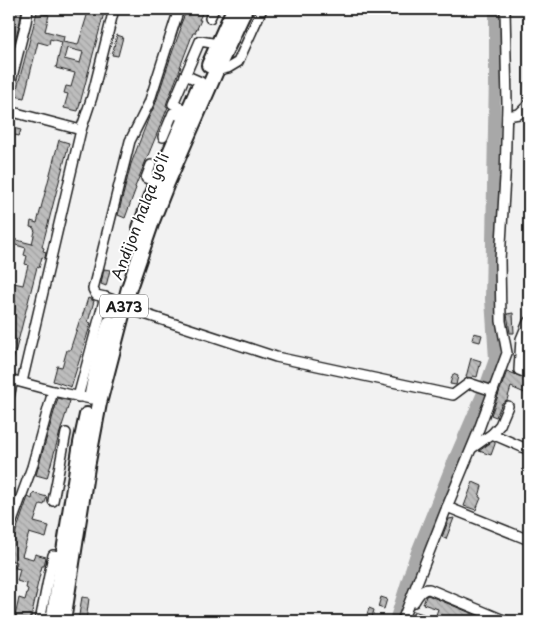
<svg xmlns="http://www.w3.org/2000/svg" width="538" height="630" viewBox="0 0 538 630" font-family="'Playpen Sans',sans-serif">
<defs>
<pattern id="building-back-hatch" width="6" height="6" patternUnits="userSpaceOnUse" patternTransform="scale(1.25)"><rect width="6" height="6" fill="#bdbdbd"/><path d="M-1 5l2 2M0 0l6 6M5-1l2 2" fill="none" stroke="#a2a2a2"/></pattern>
</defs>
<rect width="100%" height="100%" fill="#f2f2f2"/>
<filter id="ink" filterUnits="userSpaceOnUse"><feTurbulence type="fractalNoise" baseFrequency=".02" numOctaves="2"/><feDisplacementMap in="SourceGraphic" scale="10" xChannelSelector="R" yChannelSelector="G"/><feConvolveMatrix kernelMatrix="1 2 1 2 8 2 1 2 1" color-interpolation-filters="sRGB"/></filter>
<g filter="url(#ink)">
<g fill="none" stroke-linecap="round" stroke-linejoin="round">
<polyline stroke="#a8a8a8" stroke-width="12" points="395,621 415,557 451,467 483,393 495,359 491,299 495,73 495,9"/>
</g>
<g fill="url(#building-back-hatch)" stroke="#1c1c1c" fill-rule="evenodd">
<polygon points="9,9 22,9 20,21 9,63"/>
<path d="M 89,9 L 105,9 L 78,111 L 64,108 L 68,94 L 64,93 L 66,86 L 71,87 L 75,73 L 56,68 L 62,42 L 50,39 L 49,45 L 38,42 L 24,98 L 15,96 L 37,12 L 49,15 L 45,31 L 64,36 L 63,42 L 78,45 ZM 67,48 L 83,52 L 80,63 L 64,59 Z"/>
<polygon points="190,9 204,9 199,20 201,20 195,33 193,33 180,67 181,67 167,102 166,106 168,107 135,187 136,188 125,218 118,215 131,164 149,117 155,105 171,56 181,28 180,27 180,26 185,14 188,15"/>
<polygon points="117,35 123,37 118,56 112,55"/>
<polygon points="9,127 21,130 19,136 15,135 14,138 9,137"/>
<polygon points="59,140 69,143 42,247 44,248 43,251 46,252 45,258 42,257 39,268 37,267 11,369 9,368 9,338 10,333 9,333 9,326 10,326 15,306 9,304 9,282 23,285 28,265 25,264 27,256 24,255 26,248 9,243 9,238 32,244 35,231 34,230 34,228 30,227 31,221 37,223"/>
<polygon points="104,269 110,270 106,286 101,284"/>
<polygon points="88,298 94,301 88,322 91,323 71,387 53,381 57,366 62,367 67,350 70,350 80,319 81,320"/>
<polygon points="513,313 514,333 510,333 507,314"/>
<polygon points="474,333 482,335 480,342 472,340"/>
<polygon points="471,358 481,361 477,377 473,376 472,378 466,377"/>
<polygon points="507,371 529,380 529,395 511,387 507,400 502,403 496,417 491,415"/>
<polygon points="453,374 458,376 456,385 450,384"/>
<polygon points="58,398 70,401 60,432 47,478 36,475"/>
<polygon points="493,441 495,442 495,444 491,455 479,451"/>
<polygon points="473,482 482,486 479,497 481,498 476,510 464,506"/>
<polygon points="33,493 47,497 44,505 40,504 34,522 49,526 46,538 29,533 22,556 33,559 35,554 46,557 44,566 42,566 36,591 37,591 31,617 30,616 29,621 14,621 19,598 25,600 28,589 26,588 27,584 17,581 20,569 15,568 17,562 9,560 9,552 28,497 32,499"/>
<polygon points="454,518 446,539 442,537 449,519"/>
<polygon points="428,595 430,596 490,621 484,621 474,618 473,621 453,621 444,618 443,621 434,621 438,609 423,604 426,596"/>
<polygon points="82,597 89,598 86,621 78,621"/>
<polygon points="381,597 387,599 384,609 378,607"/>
<polygon points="369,608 374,610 371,621 365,621"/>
<polygon points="414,611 423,614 421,621 410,621"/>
</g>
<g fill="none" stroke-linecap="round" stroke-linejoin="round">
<g stroke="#1c1c1c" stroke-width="12">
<g id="minor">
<polyline points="210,18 214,9"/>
<polyline points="216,71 228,68 238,62 262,9"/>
<polyline points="185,75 201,82"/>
<polyline points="9,89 26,22 28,9"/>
<polyline points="9,111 81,130"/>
<polyline points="188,111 173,104 200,41 218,44"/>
<polyline points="507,116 519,114 529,104"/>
<polyline points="163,137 173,113 185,118"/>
<polyline points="151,165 146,178 157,182"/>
<polyline points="105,297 116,301"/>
<polyline points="123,307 276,357 453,395 469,383 493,391"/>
<polyline points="528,322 521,339 519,370 529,374"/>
<polyline points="9,379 53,391 91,399"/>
<polyline points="22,382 81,130 92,97 114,9"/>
<polyline points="9,397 13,380"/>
<polyline points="78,397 105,297 96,295 93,289 130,141 149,103 179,9"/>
<polyline points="492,434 500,425 508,406"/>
<polyline points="472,448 492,434 529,450"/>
<polyline points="53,501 66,433"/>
<polyline points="447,507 529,540"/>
<polyline points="9,530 32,467 53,391"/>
<path d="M 414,602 C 418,596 421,589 429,589 L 506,621"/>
<polyline points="40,621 53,555 63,557"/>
<polyline points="402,621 447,507 476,437 507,353 501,321 500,260 505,177 507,104 505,9"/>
</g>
</g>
<g stroke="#1c1c1c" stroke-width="18">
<g id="highway">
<polyline points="209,65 234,9"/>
<path d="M 140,228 C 156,181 178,135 198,89"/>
<polyline points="92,394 99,358 110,323"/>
<polyline points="53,621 81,443 87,415"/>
<polyline points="63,621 87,467 99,403 129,288 152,221 167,183 216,71 245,9"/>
</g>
</g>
<use href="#minor" stroke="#fff" stroke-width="9"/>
<use href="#highway" stroke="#fff" stroke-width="14"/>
</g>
</g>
<g text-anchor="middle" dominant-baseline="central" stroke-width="4" stroke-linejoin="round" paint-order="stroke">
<rect fill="#fff" stroke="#606060" stroke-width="1" x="100" y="294.5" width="48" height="23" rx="4"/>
<g font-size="14" font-weight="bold" fill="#1c1c1c">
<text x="124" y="306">A373</text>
</g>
<g font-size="15" fill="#1c1c1c" stroke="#fff">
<text transform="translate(139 216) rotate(-69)">Andijon halqa yo‘li</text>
</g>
</g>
<rect width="538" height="630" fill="none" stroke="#fff" stroke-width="30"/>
<rect x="15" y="15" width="508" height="600" fill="none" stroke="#1c1c1c" stroke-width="2" filter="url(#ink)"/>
</svg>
